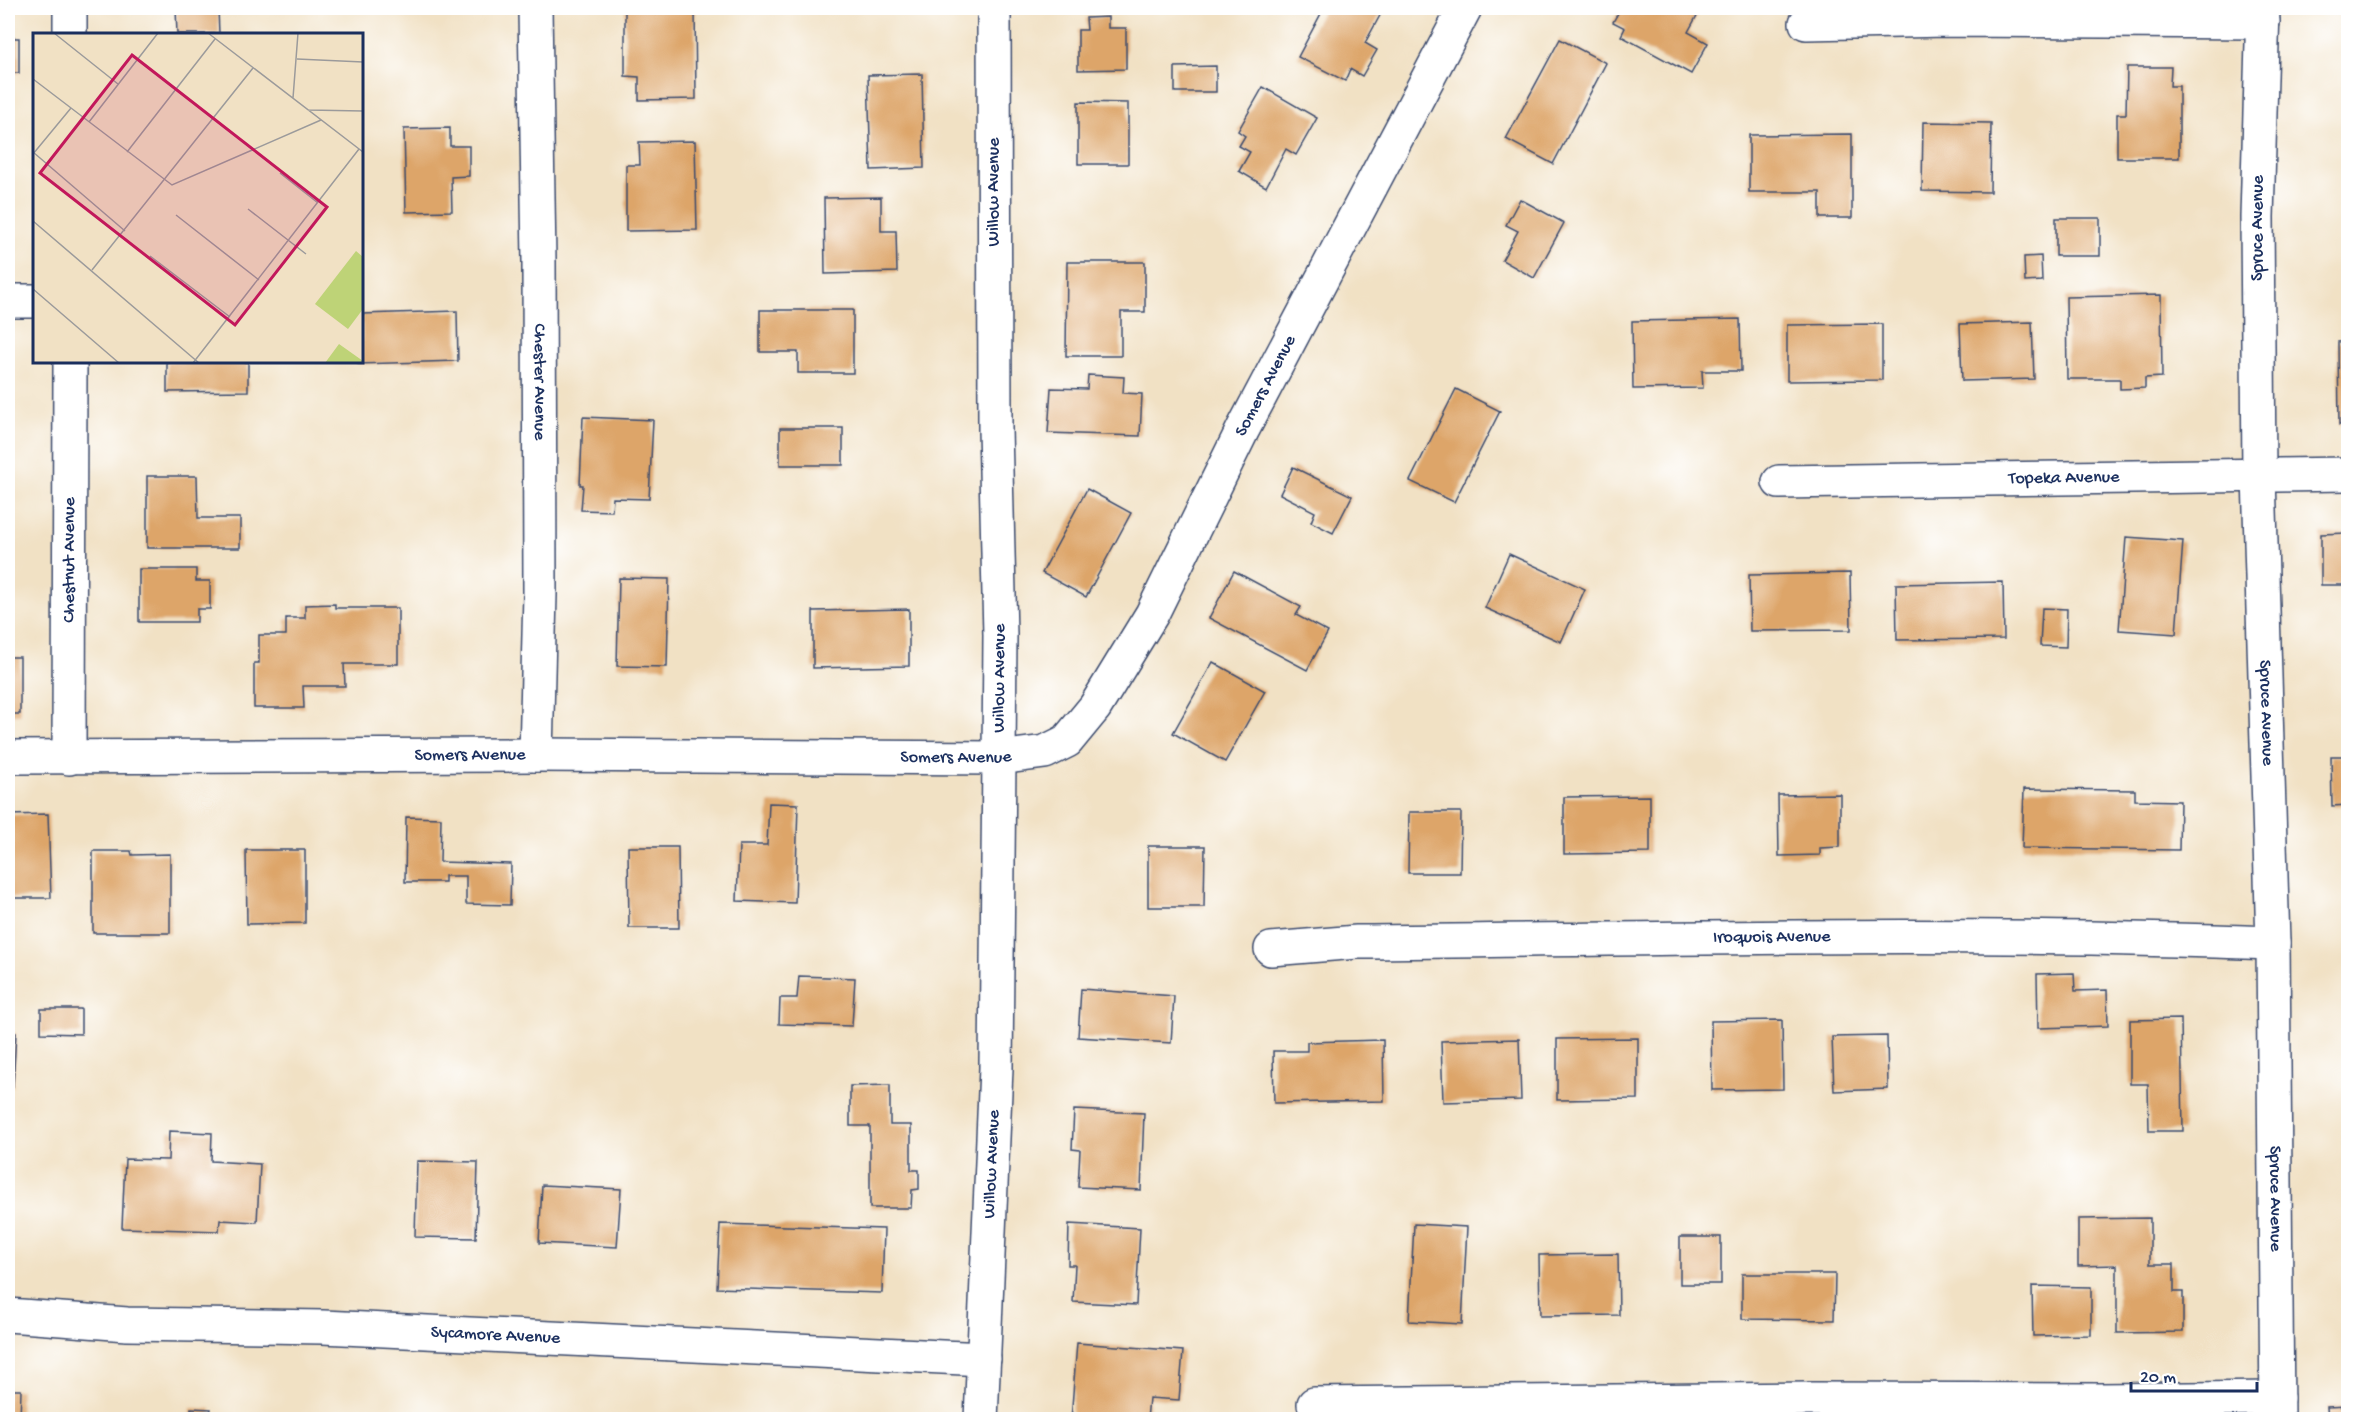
<svg xmlns="http://www.w3.org/2000/svg" width="2356" height="1427" viewBox="0 0 2356 1427" font-family="'Gochi Hand',sans-serif">
<rect width="100%" height="100%" fill="#fff"/>
<filter id="ink" filterUnits="userSpaceOnUse"><feTurbulence type="fractalNoise" baseFrequency=".0167" numOctaves="2"/><feDisplacementMap in="SourceGraphic" scale="12" xChannelSelector="R" yChannelSelector="G"/><feConvolveMatrix kernelMatrix="1 2 1 2 8 2 1 2 1" color-interpolation-filters="sRGB"/></filter>
<filter id="wash" filterUnits="userSpaceOnUse"><feTurbulence type="fractalNoise" baseFrequency=".008" numOctaves="4" result="noise"/><feDisplacementMap in="SourceGraphic" scale="24" xChannelSelector="R" yChannelSelector="G"/><feGaussianBlur stdDeviation="1.35" result="paint"/><feColorMatrix in="noise" values="0 0 0 0 0 0 0 0 0 0 0 0 0 0 0 0 0 1.4 0 .05"/><feComposite in="paint" operator="in"/></filter>
<g filter="url(#wash)">
<rect width="100%" height="100%" fill="#f1e1c4"/>
<g id="blocks">
<g fill="#dda569">
<polygon points="176,8 218,8 219,34 177,34"/>
<polygon points="625,8 695,8 696,99 639,100 639,77 625,76"/>
<polygon points="1324,8 1378,8 1383,10 1365,43 1377,50 1362,76 1350,69 1345,81 1298,57"/>
<polygon points="1621,8 1696,8 1700,10 1688,32 1708,43 1691,74 1621,36 1625,28 1613,22"/>
<polygon points="1108,17 1108,28 1126,28 1126,69 1078,70 1078,30 1087,30 1086,18"/>
<rect x="8" y="38" width="11" height="35"/>
<polygon points="1560,39 1606,63 1553,164 1506,139"/>
<polygon points="1216,66 1216,92 1175,92 1175,67"/>
<polygon points="2127,67 2171,67 2170,86 2179,86 2179,158 2117,158 2117,114 2126,114"/>
<polygon points="922,74 924,168 871,170 868,75"/>
<polygon points="1263,87 1317,118 1296,155 1286,149 1266,187 1239,171 1250,152 1239,146 1245,136 1238,131"/>
<polygon points="1078,102 1128,103 1128,164 1078,164"/>
<polygon points="1923,122 1991,123 1990,192 1922,191"/>
<polygon points="450,128 450,146 469,146 469,176 451,177 452,211 406,212 404,129"/>
<polygon points="1852,134 1852,218 1820,218 1820,192 1749,192 1749,135"/>
<polygon points="695,141 697,230 626,231 626,165 640,165 639,142"/>
<polygon points="881,197 881,231 896,231 897,272 825,274 824,198"/>
<polygon points="1520,199 1564,223 1534,278 1502,260 1518,231 1506,225"/>
<rect x="2056" y="218" width="44" height="38"/>
<polygon points="2041,256 2042,281 2025,282 2024,257"/>
<polygon points="1067,262 1145,262 1145,312 1121,312 1121,356 1066,356"/>
<polygon points="2161,295 2162,377 2145,378 2145,388 2120,389 2120,379 2067,379 2066,297"/>
<polygon points="760,310 853,310 853,373 798,373 798,352 760,352"/>
<polygon points="457,311 458,361 358,364 358,362 362,362 362,314"/>
<polygon points="1740,319 1741,371 1702,371 1703,388 1633,389 1632,321"/>
<polygon points="2032,322 2034,379 1962,381 1960,324"/>
<polygon points="1882,324 1882,380 1787,381 1787,325"/>
<polygon points="2348,341 2348,425 2339,425 2338,342"/>
<polygon points="167,362 248,362 248,391 167,392"/>
<polygon points="1088,375 1124,377 1123,393 1142,394 1140,436 1048,433 1051,388 1087,389"/>
<polygon points="1456,389 1500,411 1454,502 1410,481"/>
<polygon points="583,417 653,420 649,499 613,498 612,511 581,510 583,485 580,485"/>
<rect x="780" y="428" width="63" height="37"/>
<polygon points="1293,467 1352,496 1333,533 1311,522 1315,512 1280,494"/>
<polygon points="147,476 197,476 198,518 240,518 240,548 147,548"/>
<polygon points="1087,489 1131,513 1086,597 1042,573"/>
<polygon points="2348,533 2348,585 2321,585 2321,534"/>
<polygon points="2126,537 2183,541 2176,634 2119,630"/>
<polygon points="1509,554 1585,589 1561,642 1485,608"/>
<polygon points="139,569 196,569 196,581 210,581 210,609 197,609 197,622 139,622"/>
<polygon points="1234,571 1301,607 1296,615 1328,632 1307,670 1209,618"/>
<polygon points="1850,573 1851,630 1750,631 1749,575"/>
<polygon points="619,578 669,579 667,667 617,666"/>
<polygon points="2003,582 2004,639 1897,640 1896,584"/>
<polygon points="335,604 335,608 398,608 398,664 344,664 345,686 303,686 304,708 254,708 254,663 259,663 259,635 286,635 286,618 305,618 305,605"/>
<polygon points="2042,608 2067,609 2066,647 2040,646"/>
<polygon points="909,609 909,666 813,668 813,611"/>
<rect x="8" y="657" width="12" height="57"/>
<polygon points="1213,662 1265,691 1225,762 1173,733"/>
<polygon points="2331,756 2348,756 2348,805 2332,806"/>
<polygon points="2024,789 2135,790 2135,800 2180,801 2179,850 2022,848"/>
<polygon points="1840,794 1840,847 1820,848 1820,855 1779,856 1778,795"/>
<polygon points="1650,796 1650,853 1564,854 1564,797"/>
<polygon points="769,803 798,804 795,903 737,901 739,845 767,845"/>
<polygon points="1409,812 1461,812 1460,873 1408,873"/>
<polygon points="48,814 51,898 9,898 8,815"/>
<polygon points="406,817 441,818 440,862 511,864 510,905 466,904 466,876 445,876 445,882 405,882"/>
<polygon points="1148,846 1205,846 1204,907 1148,907"/>
<polygon points="628,847 678,847 679,928 629,928"/>
<polygon points="246,850 305,850 305,923 247,924"/>
<polygon points="93,851 131,851 132,855 170,854 170,933 93,933"/>
<polygon points="2074,973 2075,991 2107,990 2108,1026 2038,1028 2037,974"/>
<polygon points="799,976 855,978 852,1026 779,1024 780,998 797,998"/>
<polygon points="1081,989 1174,996 1171,1043 1078,1037"/>
<polygon points="41,1009 81,1009 81,1034 41,1033"/>
<polygon points="2181,1019 2183,1131 2149,1131 2148,1084 2130,1084 2130,1020"/>
<polygon points="1782,1020 1783,1089 1712,1090 1711,1021"/>
<polygon points="8,1033 16,1033 13,1087 8,1086"/>
<polygon points="1887,1036 1888,1089 1834,1091 1832,1037"/>
<polygon points="1638,1038 1638,1099 1557,1100 1557,1039"/>
<polygon points="1519,1039 1521,1100 1443,1102 1441,1041"/>
<polygon points="1383,1040 1384,1101 1274,1103 1273,1051 1307,1051 1307,1042"/>
<polygon points="890,1085 890,1125 911,1125 911,1170 919,1170 919,1189 912,1190 911,1208 870,1208 870,1126 850,1126 850,1086"/>
<polygon points="1074,1110 1144,1113 1141,1190 1078,1187 1080,1150 1072,1149"/>
<polygon points="169,1131 212,1133 211,1161 260,1164 257,1222 220,1220 219,1231 122,1228 125,1159 168,1160"/>
<polygon points="417,1161 478,1162 476,1238 415,1237"/>
<polygon points="542,1185 621,1189 617,1247 539,1243"/>
<polygon points="2150,1218 2150,1264 2174,1264 2174,1292 2183,1292 2183,1332 2117,1333 2117,1265 2078,1266 2078,1219"/>
<polygon points="720,1224 884,1229 882,1293 717,1288"/>
<polygon points="1069,1224 1140,1228 1136,1305 1073,1302 1075,1265 1068,1265"/>
<polygon points="1414,1224 1467,1227 1462,1324 1409,1321"/>
<rect x="1680" y="1237" width="41" height="47"/>
<polygon points="1618,1254 1619,1315 1540,1316 1539,1255"/>
<polygon points="1742,1274 1835,1274 1834,1320 1742,1319"/>
<polygon points="2032,1286 2091,1287 2091,1335 2033,1336"/>
<polygon points="1077,1343 1183,1351 1179,1400 1149,1398 1147,1420 1071,1419"/>
<polygon points="8,1390 21,1390 20,1420 8,1420"/>
<polygon points="2348,1406 2348,1420 2328,1420 2327,1407"/>
<polygon points="191,1408 211,1409 210,1416 232,1418 232,1420 164,1420 164,1414 191,1416"/>
<polygon points="345,1416 399,1417 399,1420 344,1420"/>
</g>
</g>
</g>
<g filter="url(#ink)">
<use href="#blocks" fill-opacity="0" stroke="#3b4a6d" stroke-width="1.5"/>
<g fill="none" stroke-linecap="round" stroke-linejoin="round">
<g stroke="#3b4a6d" stroke-width="36">
<g id="minor">
<path id="s1" d="M 535,8 L 539,261 L 540,594 L 536,755"/>
<path id="s2" d="M 2263,8 L 2257,217 L 2259,476 L 2273,943 L 2277,1420"/>
<polyline points="1806,23 1947,20 2263,22"/>
<polyline points="70,34 70,8"/>
<polyline points="8,301 34,301"/>
<path id="s3" d="M 1779,482 L 2348,474"/>
<path id="s4" d="M 8,757 L 536,755 L 999,758 L 1045,752 L 1067,741 L 1095,707 L 1152,614 L 1243,429 L 1465,8"/>
<path id="s5" d="M 69,758 L 70,362"/>
<path id="s6" d="M 1271,949 L 1357,942 C 1662,939 1967,931 2273,943"/>
<path id="s7" d="M 8,1315 L 127,1324 L 323,1327 L 984,1359"/>
<polyline points="1314,1404 1811,1399 2101,1400 2277,1398"/>
<path id="s8" d="M 981,1420 L 996,1068 L 999,758 L 1000,635 L 995,429 L 994,8"/>
</g>
</g>
<use href="#minor" stroke="#fff" stroke-width="33"/>
</g>
</g>
<g text-anchor="middle" dominant-baseline="central" stroke-width="5" stroke-linejoin="round" paint-order="stroke">
<g font-size="18" fill="#1b2f5e" stroke="#fff">
<text transform="translate(994 192) rotate(-90)">Willow Avenue</text>
<text transform="translate(2258 228) rotate(-90)">Spruce Avenue</text>
<text stroke="none"><textPath href="#s1" startOffset="374">Chester Avenue</textPath></text>
<text stroke="none"><textPath href="#s4" startOffset="1470">Somers Avenue</textPath></text>
<text stroke="none"><textPath href="#s3" startOffset="285">Topeka Avenue</textPath></text>
<text stroke="none"><textPath href="#s5" startOffset="198">Chestnut Avenue</textPath></text>
<text stroke="none"><textPath href="#s8" startOffset="742">Willow Avenue</textPath></text>
<text stroke="none"><textPath href="#s2" startOffset="705">Spruce Avenue</textPath></text>
<text stroke="none"><textPath href="#s4" startOffset="462">Somers Avenue</textPath></text>
<text stroke="none"><textPath href="#s4" startOffset="948">Somers Avenue</textPath></text>
<text stroke="none"><textPath href="#s6" startOffset="501">Iroquois Avenue</textPath></text>
<text stroke="none"><textPath href="#s8" startOffset="256">Willow Avenue</textPath></text>
<text stroke="none"><textPath href="#s2" startOffset="1191">Spruce Avenue</textPath></text>
<text stroke="none"><textPath href="#s7" startOffset="488">Sycamore Avenue</textPath></text>
</g>
</g>
<g transform="translate(33 33)">
<rect width="330" height="330" fill="#f1e1c4"/>
<path d="M 323,218 L 330,224 L 330,276 L 315,296 L 282,271 ZM 306,311 L 330,328 L 330,330 L 292,330 Z" fill="#bed377"/>
<path fill="none" stroke="#9b9a9b" stroke-width="1.5" d="M 21,0 L 85,51M 175,0 L 330,119M 264,26 L 330,29M 0,46 L 139,152 L 288,87M 260,65 L 265,0M 275,77 L 330,78M 56,89 L 125,0M 0,119 L 92,198M 94,119 L 182,6M 0,121 L 38,75M 247,140 L 285,170M 215,176 L 273,221M 143,182 L 226,247M 0,188 L 166,330M 117,223 L 197,284M 59,237 L 220,35M 0,256 L 86,330M 160,330 L 326,116"/>
<path fill="#c2185b" fill-opacity="0.15" stroke="#c2185b" stroke-width="3" d="M 99,22 L 294,174 L 202,292 L 7,140 Z"/>
<rect width="330" height="330" fill="none" stroke="#1b2f5e" stroke-width="3"/>
</g>
<rect width="2356" height="1427" fill="none" stroke="#fff" stroke-width="30"/>
<path d="M2131 1382v9h126v-9" fill="none" stroke="#1b2f5e" stroke-width="3"/>
<text x="2140" y="1382" font-size="18" fill="#1b2f5e" stroke="#ffffff" stroke-width="4.5" paint-order="stroke">20 m</text>
</svg>
